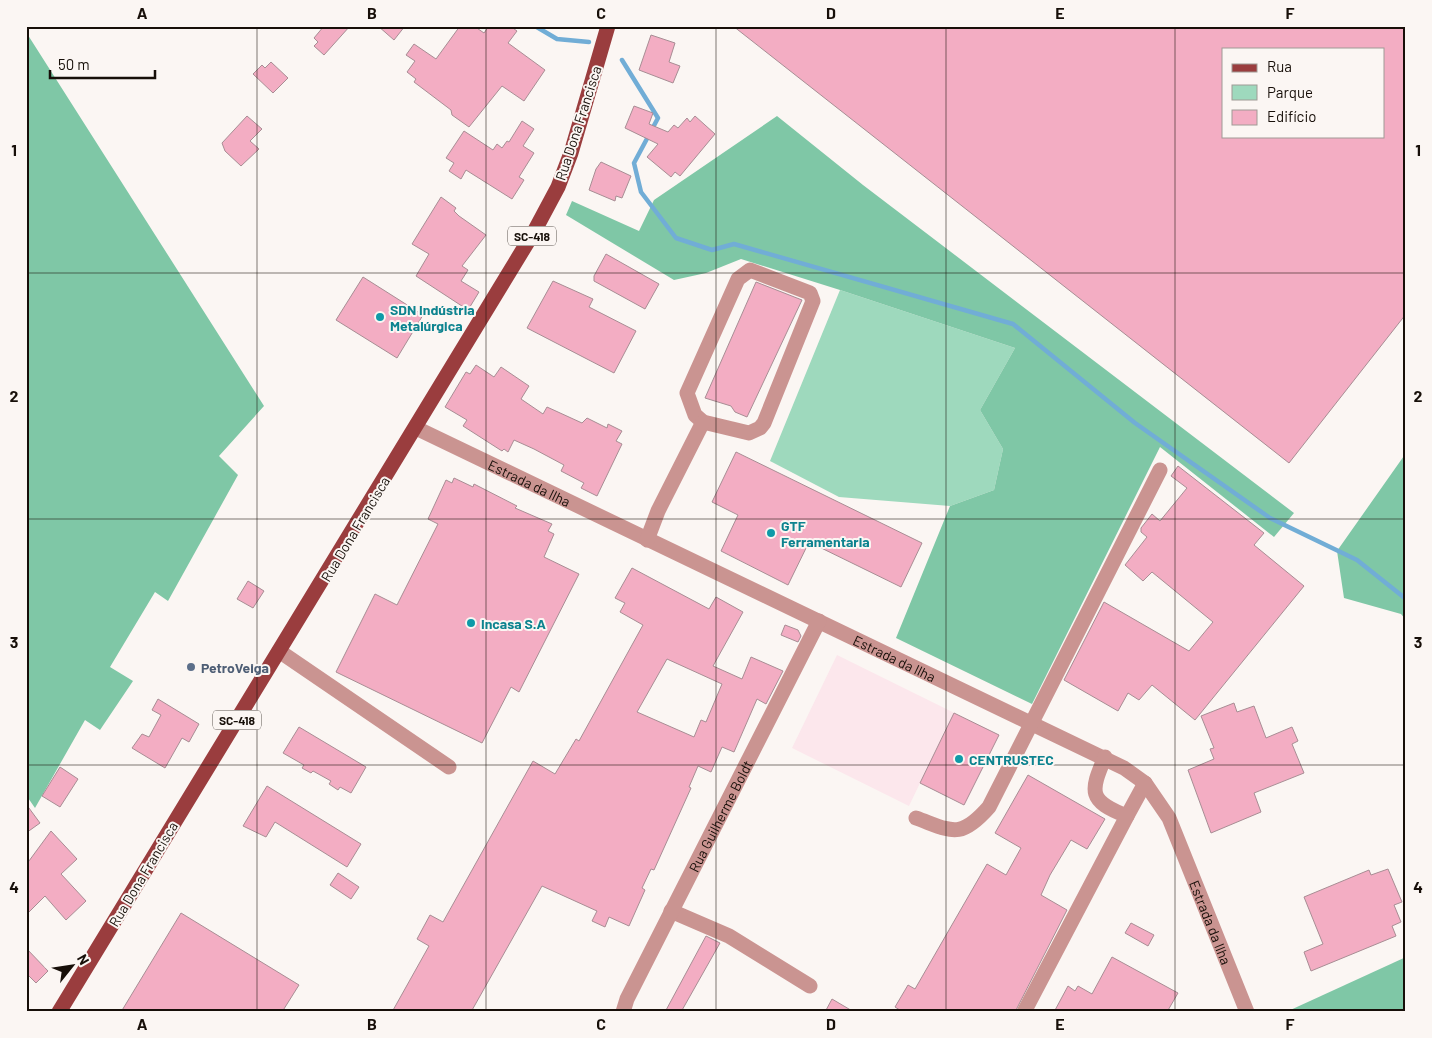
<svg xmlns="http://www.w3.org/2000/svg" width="1432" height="1038" viewBox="0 0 1432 1038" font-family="Barlow,sans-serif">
<rect width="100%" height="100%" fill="#fbf6f3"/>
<polygon fill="#fce7ec" points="837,655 999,735 965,805 920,783 909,806 792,748"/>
<polygon fill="#9ed9bd" points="840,290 1015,348 980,410 1003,449 994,490 950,506 839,497 770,461"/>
<g fill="#7fc7a6">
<polygon points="26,32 264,406 219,456 238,475 168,601 155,592 110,667 133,681 100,730 85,720 35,808 26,795"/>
<polygon points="777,116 863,185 1294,513 1274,537 1160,447 1032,704 896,638 950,506 994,490 1003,449 980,410 1015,348 840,290 741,259 706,273 674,280 566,215 572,201 639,231 654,200"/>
<polygon points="1406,453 1406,620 1401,614 1344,598 1337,551"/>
<polygon points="1406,957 1406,1012 1286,1012"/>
</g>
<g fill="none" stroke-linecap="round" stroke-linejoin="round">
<g stroke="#71add6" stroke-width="4.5">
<polyline points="535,26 557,39 589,42"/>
<polyline points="622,60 658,118 634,163 641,192 676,238 712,250 734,244 1013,324 1135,423 1270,518 1357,560 1406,599"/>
</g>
</g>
<g fill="#f3adc3" stroke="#a88d94" fill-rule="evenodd">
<polygon points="324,26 350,26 324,55 314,46 318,42 314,38"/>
<polygon points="378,26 405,26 394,40"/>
<polygon points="460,26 474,26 484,33 489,26 510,26 517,31 508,43 545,70 524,101 502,86 469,127 452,115 451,110 414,82 416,79 407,72 415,61 406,55 414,44 436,59"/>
<path d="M 733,26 L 1399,26 L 1406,31 L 1406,314 L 1289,463 ZM 1223,49 L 1383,49 L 1383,136 L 1223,136 Z"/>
<polygon points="651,35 675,43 669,62 680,66 673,83 639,70"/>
<polygon points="271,62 288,78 273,93 253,74 262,65 265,68"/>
<polygon points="634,106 653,113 649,124 668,132 674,125 678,128 687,118 690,122 695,116 715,134 680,176 675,172 671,177 647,157 658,144 625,128"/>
<polygon points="247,116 262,129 250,141 259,149 241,166 225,151 222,143"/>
<polygon points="522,121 534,129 523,146 534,153 519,177 524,180 512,199 466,170 461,179 449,171 454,163 446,158 464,131 493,150 497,144 502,148 507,141 509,142"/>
<polygon points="601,162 631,176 622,198 616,196 615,201 589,190 596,169"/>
<polygon points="441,197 456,208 454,211 459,216 486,235 462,266 468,270 461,281 479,292 468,310 416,276 429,254 412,244"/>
<polygon points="606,254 659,284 645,309 594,281 594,276"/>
<polygon points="363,277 423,315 397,358 336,320"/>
<polygon points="553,281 593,299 589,307 636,331 614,373 527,328"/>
<polygon points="756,282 802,300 747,417 735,412 731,406 705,398"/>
<polygon points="476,365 494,377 501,367 529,386 521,399 543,414 547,407 582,423 587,418 607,428 608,424 622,431 616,441 622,444 597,496 581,488 584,483 561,471 564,465 534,449 514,440 508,452 504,449 502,451 463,426 467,420 445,407 466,372 470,374"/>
<polygon points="736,452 922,543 901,587 809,542 788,585 721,551 738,515 712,502"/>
<polygon points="1178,466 1264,533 1254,545 1304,586 1195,720 1152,685 1139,700 1128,693 1118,711 1064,680 1104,602 1189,651 1213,622 1152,572 1143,581 1125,565 1147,537 1141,532 1141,528 1152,514 1160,521 1187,488 1171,476"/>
<polygon points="454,478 473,487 474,484 517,506 515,508 552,524 548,531 554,534 544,557 579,574 519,692 511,687 482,743 336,672 375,594 397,605 438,524 428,519 446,480 452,483"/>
<path d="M 632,568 L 709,609 L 716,597 L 743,612 L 713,666 L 742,679 L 751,657 L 783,671 L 766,704 L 757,699 L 734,752 L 722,747 L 711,772 L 698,766 L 689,787 L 691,788 L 654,870 L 651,869 L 642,888 L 645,890 L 629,926 L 609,917 L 605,927 L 592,921 L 597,911 L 542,886 L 471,1012 L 392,1012 L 429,946 L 417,939 L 430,915 L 443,922 L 533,761 L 555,774 L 576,739 L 579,741 L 643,625 L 620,612 L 625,603 L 615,598 ZM 667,659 L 722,684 L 706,722 L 701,720 L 694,737 L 637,712 Z"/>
<polygon points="248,581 264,591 253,608 237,599"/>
<polygon points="785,625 798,630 801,636 798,642 781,635"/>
<polygon points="158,699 199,724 189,742 182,738 165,768 132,748 142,734 149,737 161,715 152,710"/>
<polygon points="1234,703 1237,712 1254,706 1266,738 1292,727 1298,741 1292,744 1304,773 1254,793 1261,812 1211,833 1188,770 1214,759 1210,749 1214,748 1201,716"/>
<polygon points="954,713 999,735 964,805 920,783"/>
<polygon points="299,727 366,767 351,793 340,787 338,790 329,784 331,781 313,771 311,773 302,768 304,765 283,753"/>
<polygon points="60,767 78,779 60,807 42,796"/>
<polygon points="1028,775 1105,819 1087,849 1071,840 1050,875 1041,895 1067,910 1015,1012 903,1012 895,1007 908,985 915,989 987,864 1006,875 1021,848 995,833"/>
<polygon points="267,786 361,844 347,867 275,822 266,837 243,826"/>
<polygon points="26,804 40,823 26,833"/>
<polygon points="51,831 77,859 61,874 86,901 66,920 45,896 26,915 26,865"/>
<polygon points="1388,869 1402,902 1394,905 1401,922 1392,926 1396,936 1311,971 1304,952 1323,944 1304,897 1369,870 1371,875"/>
<polygon points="338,873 359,887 351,899 330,885"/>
<polygon points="181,913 299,985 282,1012 121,1012"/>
<polygon points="1131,923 1154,935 1148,946 1125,933"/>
<polygon points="706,936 720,943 681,1012 665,1012"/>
<polygon points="26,948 48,971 36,983 26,973"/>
<polygon points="1112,957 1178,993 1167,1012 1054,1012 1068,986 1075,991 1078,986 1092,994"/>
<polygon points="832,999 854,1012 825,1012"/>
</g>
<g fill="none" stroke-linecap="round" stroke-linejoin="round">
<g stroke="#ca9491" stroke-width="15">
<polygon points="750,270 810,293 813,301 764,423 760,428 749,433 703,422 695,415 687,393 738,279"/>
<path id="s1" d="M 416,428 L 1124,768 L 1145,783 L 1169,818 L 1247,1012"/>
<polyline points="647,540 658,511 703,422"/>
<polyline points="279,651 449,767"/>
<polyline points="1127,816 1145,783"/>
<path d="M 916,818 C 952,831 960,840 989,807 L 1160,470"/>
<polyline points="671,911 729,936 810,986"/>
<path id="s2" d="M 623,1012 L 627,999 L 819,621"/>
<path d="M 1024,1012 L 1127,816 C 1088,801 1090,792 1105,757"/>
</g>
<polyline stroke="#9a3d3e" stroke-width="15" points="59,1012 535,230 558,187 571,153 608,26"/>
</g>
<path fill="none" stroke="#170f09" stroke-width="1" stroke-opacity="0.55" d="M 257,26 L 257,1012M 486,26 L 486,1012M 716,26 L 716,1012M 946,26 L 946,1012M 1175,26 L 1175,1012M 26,273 L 1406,273M 26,519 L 1406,519M 26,765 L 1406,765"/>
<g fill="#0f9aa8" stroke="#fbf6f3" stroke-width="2">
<circle cx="380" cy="317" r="5"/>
<circle cx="771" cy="533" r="5"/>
<circle cx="471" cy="623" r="5"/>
<circle cx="959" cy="759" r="5"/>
</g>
<circle fill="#5c6f8a" stroke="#fbf6f3" stroke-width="2" cx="191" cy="667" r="5"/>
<g text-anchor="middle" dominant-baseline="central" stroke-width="4" stroke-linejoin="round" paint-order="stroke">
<g fill="#fbf6f3" stroke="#5b544f" stroke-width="1">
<rect x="508" y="226.5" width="48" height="19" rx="4"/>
<rect x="213" y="710.5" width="48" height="19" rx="4"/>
</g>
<g font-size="12" font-weight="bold" fill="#170f09">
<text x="532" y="236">SC-418</text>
<text x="237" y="720">SC-418</text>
</g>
<g font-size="14" fill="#170f09" stroke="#fbf6f3">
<text transform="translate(578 123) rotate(-72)">Rua Dona Francisca</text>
<text stroke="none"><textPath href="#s1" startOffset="126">Estrada da Ilha</textPath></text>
<text transform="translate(355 529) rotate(-59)">Rua Dona Francisca</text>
<text stroke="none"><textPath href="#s1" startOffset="531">Estrada da Ilha</textPath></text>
<text stroke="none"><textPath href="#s2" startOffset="219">Rua Guilherme Boldt</textPath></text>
<text transform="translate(143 874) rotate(-59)">Rua Dona Francisca</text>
<text stroke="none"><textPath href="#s1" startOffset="966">Estrada da Ilha</textPath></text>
</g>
<g font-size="14" font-weight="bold" fill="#0d838f" stroke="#fbf6f3" text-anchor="start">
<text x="390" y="309">SDN Indústria<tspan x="390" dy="16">Metalúrgica</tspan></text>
<text x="781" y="525">GTF<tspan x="781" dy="16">Ferramentaria</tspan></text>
<text x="481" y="623">Incasa S.A</text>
<text x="969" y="759">CENTRUSTEC</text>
</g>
<g font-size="14" font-weight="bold" fill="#4e5e75" stroke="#fbf6f3" text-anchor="start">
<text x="201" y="667">PetroVeiga</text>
</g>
</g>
<rect width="1432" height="1038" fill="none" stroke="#fbf6f3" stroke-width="55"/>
<rect x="1222" y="48" width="162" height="90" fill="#fbf6f3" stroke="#a09a95"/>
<rect x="1232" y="64" width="25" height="8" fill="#9a3d3e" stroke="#a09a95"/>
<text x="1267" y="72" font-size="15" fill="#170f09">Rua</text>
<rect x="1232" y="85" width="25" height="15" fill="#9ed9bd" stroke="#a09a95"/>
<text x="1267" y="98" font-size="15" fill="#170f09">Parque</text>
<rect x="1232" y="110" width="25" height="15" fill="#f3adc3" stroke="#a09a95"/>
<text x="1267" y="122" font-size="15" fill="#170f09">Edifício</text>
<g transform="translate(72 966) rotate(60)" stroke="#fbf6f3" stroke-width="4" paint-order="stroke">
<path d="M0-4L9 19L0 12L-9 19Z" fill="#170f09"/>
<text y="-8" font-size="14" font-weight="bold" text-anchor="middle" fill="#170f09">N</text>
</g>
<path d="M50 70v8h105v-8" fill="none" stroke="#170f09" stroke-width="2.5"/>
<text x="58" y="70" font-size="15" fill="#170f09" stroke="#fbf6f3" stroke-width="4" paint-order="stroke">50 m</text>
<rect x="28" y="28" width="1376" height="982" fill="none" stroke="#170f09" stroke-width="2"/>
<g font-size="16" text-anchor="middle" font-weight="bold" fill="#170f09">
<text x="142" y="19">A</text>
<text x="372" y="19">B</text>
<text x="601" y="19">C</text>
<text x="831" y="19">D</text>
<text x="1060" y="19">E</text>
<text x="1290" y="19">F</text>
<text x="14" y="156">1</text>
<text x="1418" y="156">1</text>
<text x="14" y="402">2</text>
<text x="1418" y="402">2</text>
<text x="14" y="648">3</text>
<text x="1418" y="648">3</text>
<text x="14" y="893">4</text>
<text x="1418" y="893">4</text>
<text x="142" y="1030">A</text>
<text x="372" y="1030">B</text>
<text x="601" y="1030">C</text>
<text x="831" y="1030">D</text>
<text x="1060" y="1030">E</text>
<text x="1290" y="1030">F</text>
</g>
</svg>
